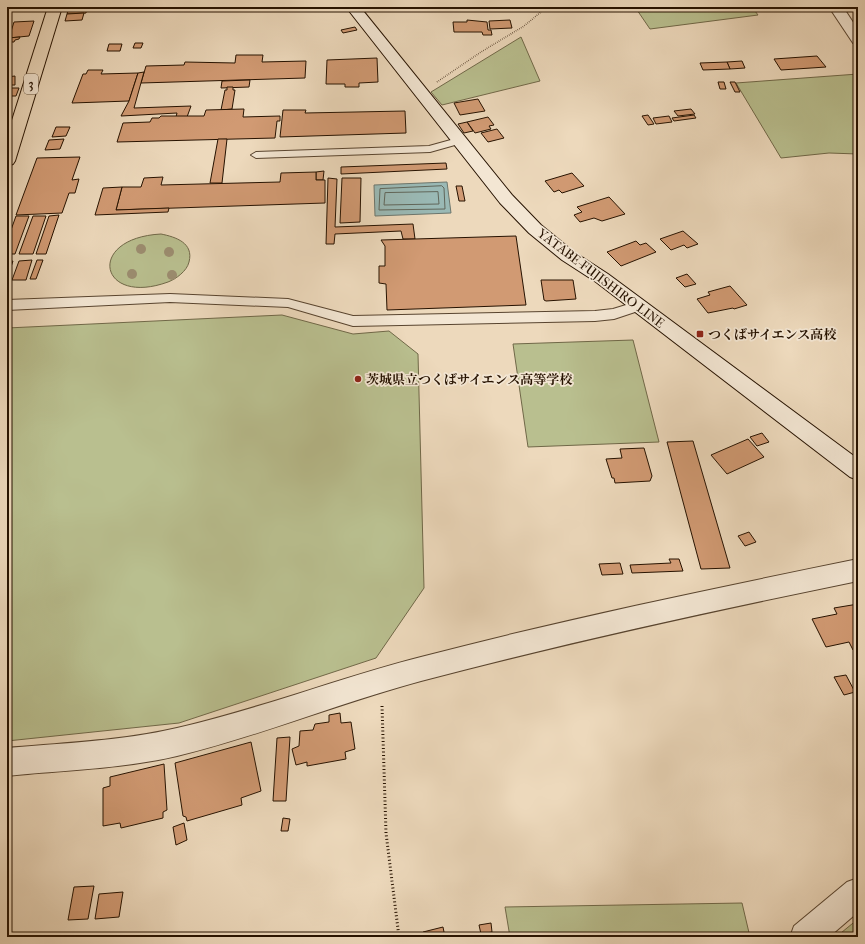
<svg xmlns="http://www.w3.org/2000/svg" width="865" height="944" viewBox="0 0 865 944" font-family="'IM FELL French Canon','Noto Serif JP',serif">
<rect width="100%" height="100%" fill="#edd9bc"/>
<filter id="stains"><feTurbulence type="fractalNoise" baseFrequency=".005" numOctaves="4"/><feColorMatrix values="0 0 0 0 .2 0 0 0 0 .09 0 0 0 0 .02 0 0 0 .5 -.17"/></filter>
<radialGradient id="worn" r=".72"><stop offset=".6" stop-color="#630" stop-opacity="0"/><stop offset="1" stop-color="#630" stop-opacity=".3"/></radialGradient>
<g fill="#b9bf8f" stroke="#706848">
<polygon points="635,7 752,7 758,15 650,29"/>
<polygon points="521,37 540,81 442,105 431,92"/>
<polygon points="858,74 858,154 829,153 781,158 736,83"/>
<path d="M 161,234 C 176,237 194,243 189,262 C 187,271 176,279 168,282 C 99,307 85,238 161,234 Z"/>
<polygon points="282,315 353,334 389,331 418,354 424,588 376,658 179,723 7,741 7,328"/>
<polygon points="633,340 659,442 528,447 513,344"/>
<polygon points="742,903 750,937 510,937 505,907"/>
<polygon points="858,919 858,937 836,937"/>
</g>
<polygon fill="#9ab9b5" stroke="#6c766d" points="447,182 451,213 375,216 374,185"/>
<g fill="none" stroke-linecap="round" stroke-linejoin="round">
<g stroke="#60665a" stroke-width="1">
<polygon points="442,186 444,188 445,209 379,210 380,189"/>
<polygon points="438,192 439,204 384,205 385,193"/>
</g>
</g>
<g fill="#d19a73" stroke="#261200">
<polygon points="69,7 87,7 86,13 67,14"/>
<polygon points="84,13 82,20 65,21 67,14"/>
<polygon points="467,20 487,22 488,30 491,30 492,35 483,35 482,32 454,32 453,22 467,22"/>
<polygon points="510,20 512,28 490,29 489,21"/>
<polygon points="34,21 29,36 9,38 14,22"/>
<polygon points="355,27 357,30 343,33 341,30"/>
<polygon points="20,37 19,39 15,40 14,42 7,42 7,38"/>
<polygon points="135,43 143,43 141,48 133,48"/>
<polygon points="109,44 122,44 120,51 107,51"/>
<polygon points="236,55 263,55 262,62 306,61 305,78 141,83 146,66 184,65 185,62 235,63"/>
<polygon points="817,56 826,67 781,70 774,59"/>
<polygon points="377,58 378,82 359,83 359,87 345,87 345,84 326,84 327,60"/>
<polygon points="742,61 745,68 730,69 727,62"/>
<polygon points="727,62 730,69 703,70 700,63"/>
<polygon points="88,70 103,70 101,74 138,73 129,101 72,103 83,74 86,74"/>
<polygon points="144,72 134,108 191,106 187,117 176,117 177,113 121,116 129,101 138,73"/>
<polygon points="15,76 15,85 7,85 7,77"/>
<polygon points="250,80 249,87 221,88 222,81"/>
<polygon points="718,82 724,82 726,89 720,89"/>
<polygon points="730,82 735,82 740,92 735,92"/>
<polygon points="7,86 10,86 9,88 19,88 16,96 7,96"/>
<polygon points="227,87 233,87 233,90 235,90 232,109 221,110 225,90 227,90"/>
<polygon points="478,99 485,111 460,115 454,103"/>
<polygon points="244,109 243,117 280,116 280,121 277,121 275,138 117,142 123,123 150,122 152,118 159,118 161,116 204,116 206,110"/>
<polygon points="691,109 695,114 678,116 674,111"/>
<polygon points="283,110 306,110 305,113 405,111 406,133 280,137"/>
<polygon points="648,115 654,124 648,125 642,116"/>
<polygon points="694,115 696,118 674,121 672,118"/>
<polygon points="669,116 672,122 656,124 653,118"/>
<polygon points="488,117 494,125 489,126 491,129 475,133 467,122"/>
<polygon points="467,122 473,131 464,133 458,124"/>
<polygon points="56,127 70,127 66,136 52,137"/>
<polygon points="497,129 504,138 488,142 481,133"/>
<polygon points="64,139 60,149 45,150 49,140"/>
<polygon points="218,139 227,139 222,183 210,183"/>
<polygon points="80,157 72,180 79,179 75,193 69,193 62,213 16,215 37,158"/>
<polygon points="446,163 447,169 341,174 341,167"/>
<polygon points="324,171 323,180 316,180 316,172"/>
<polygon points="316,172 316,180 325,180 325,203 116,210 122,187 141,187 144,178 163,177 161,185 280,182 281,173"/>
<polygon points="572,173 584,186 562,193 559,190 554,192 545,181"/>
<polygon points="328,178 337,179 335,227 413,224 415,239 403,239 401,231 335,234 334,244 326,244"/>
<polygon points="342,178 361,178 360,222 340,223"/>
<polygon points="456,186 462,186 465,201 459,201"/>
<polygon points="122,187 116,210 169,208 168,212 95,215 103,188"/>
<polygon points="609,197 625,214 602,221 594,218 580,222 574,215 582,212 577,207"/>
<polygon points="59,215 46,254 36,254 49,216"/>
<polygon points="16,216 29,216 15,254 7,254 7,241"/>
<polygon points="33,216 46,216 33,254 19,254"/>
<polygon points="683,231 698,244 687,248 684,245 671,250 660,239"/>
<polygon points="516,236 526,305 387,310 386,284 379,283 379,266 385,266 385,246 381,240"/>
<polygon points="636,241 640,245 646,243 656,252 621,266 607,252"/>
<polygon points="32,260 26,280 12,280 19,261"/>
<polygon points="37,260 43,260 36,279 30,279"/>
<polygon points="13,261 7,279 7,262"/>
<polygon points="687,274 696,284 685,287 676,278"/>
<polygon points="541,280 573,280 576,299 546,301 544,300"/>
<polygon points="730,286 747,305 734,309 733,308 708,313 697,299 710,295 708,292"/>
<polygon points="762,433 769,442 757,446 750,437"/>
<polygon points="748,439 764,457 727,474 711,455"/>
<polygon points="693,441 730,568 701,569 667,442"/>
<polygon points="644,448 652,476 650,481 615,483 614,478 612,478 606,459 622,458 620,449"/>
<polygon points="749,532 756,542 745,546 738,536"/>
<polygon points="669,559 679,559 683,571 632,573 630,565 671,563"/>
<polygon points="620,563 623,574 602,575 599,564"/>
<polygon points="858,604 858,649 853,650 849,642 826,647 812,619 837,614 834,608"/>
<polygon points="846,675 855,692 844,695 834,677"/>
<polygon points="340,713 341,723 351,722 355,749 345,752 346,759 307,766 307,762 296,765 292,749 299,746 300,731 313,730 315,724 329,722 329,715"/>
<polygon points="290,737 286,801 273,801 277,738"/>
<polygon points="251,742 261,791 241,798 242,805 187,821 186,817 183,816 175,763"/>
<polygon points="164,764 167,810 163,812 163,818 121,828 120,823 103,826 103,788 110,786 110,777"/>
<polygon points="283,818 290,819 288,831 281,831"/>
<polygon points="184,823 187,840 176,845 173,827"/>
<polygon points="94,886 88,919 68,920 74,887"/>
<polygon points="123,892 119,917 95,919 99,894"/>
<polygon points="491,923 492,932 481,934 479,925"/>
<polygon points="443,927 445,937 424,937 423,932"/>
</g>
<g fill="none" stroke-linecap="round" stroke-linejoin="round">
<g stroke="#58442f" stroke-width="2">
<g id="service">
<polygon points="458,138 463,141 462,143 430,152 256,158 251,155 256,152 429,146"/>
<polygon points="170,294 288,299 353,316 595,311 613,309 639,301 644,303 645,306 644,309 614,319 595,321 353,326 288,307 170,302 7,310 7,300"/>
</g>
</g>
<g stroke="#58442f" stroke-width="2">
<g id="minor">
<polygon points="829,7 843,7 858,30 858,44 853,43"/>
<path d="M 858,559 L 858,581 C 712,611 565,643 421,681 C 339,703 260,736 177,756 C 122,769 64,770 7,776 L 7,748 C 64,743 121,741 177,728 C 260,709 339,678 421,657 C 566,619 712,589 858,559 Z"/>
<polygon points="858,878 858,912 829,937 790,937 794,926 847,882"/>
</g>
</g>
<g stroke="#261200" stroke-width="2">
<polygon id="secondary" points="346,7 360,7 512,195 541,225 574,252 608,274 858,459 858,480 850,477 596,282 562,260 529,233 500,203"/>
</g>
<g stroke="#261200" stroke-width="2">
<polygon id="primary" points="48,7 62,7 15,161 13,164 7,166 7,136"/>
</g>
<polyline stroke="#261200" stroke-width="1.5" stroke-dasharray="0.5 1.5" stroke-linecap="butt" points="437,82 481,52 524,26 547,7"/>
<polyline stroke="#261200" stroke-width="3" stroke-dasharray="1 2.5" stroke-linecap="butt" points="382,706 386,833 399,937"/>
<use href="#service" fill="#f3e6d3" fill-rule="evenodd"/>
<use href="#minor" fill="#f3e6d3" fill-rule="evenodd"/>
<use href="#secondary" fill="#f3e6d3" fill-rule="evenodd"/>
<use href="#primary" fill="#edd9bc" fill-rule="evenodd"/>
</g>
<g fill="#9c8d70">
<circle cx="141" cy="249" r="5"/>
<circle cx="169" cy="252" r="5"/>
<circle cx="132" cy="274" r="5"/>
<circle cx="172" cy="275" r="5"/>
</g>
<g fill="#8f2418" stroke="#f3e6d3" stroke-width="1.5">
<rect x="696" y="330" width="8" height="8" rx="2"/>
<circle cx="358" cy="379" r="4"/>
</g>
<g text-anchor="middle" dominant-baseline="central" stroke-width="3.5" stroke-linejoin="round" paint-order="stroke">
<rect fill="#f3e6d3" stroke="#64523f" stroke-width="1" x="24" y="74" width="14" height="20" rx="3"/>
<g font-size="12" font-weight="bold" fill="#261200">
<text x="31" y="84">3</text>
</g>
<g font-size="13" fill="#261200" stroke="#f3e6d3">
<text transform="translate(601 278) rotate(37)">YATABE-FUJISHIRO LINE</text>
</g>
<g font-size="13" font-weight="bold" fill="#261200" stroke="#f3e6d3" text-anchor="start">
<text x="708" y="334">つくばサイエンス高校</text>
<text x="366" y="379">茨城県立つくばサイエンス高等学校</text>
</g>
</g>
<rect width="865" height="944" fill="none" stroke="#edd9bc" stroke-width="24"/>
<rect x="8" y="8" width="849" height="928" fill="none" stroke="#261200" stroke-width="2"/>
<rect x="12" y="12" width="841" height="920" fill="none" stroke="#261200"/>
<rect width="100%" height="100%" filter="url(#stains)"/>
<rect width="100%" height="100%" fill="url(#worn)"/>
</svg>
